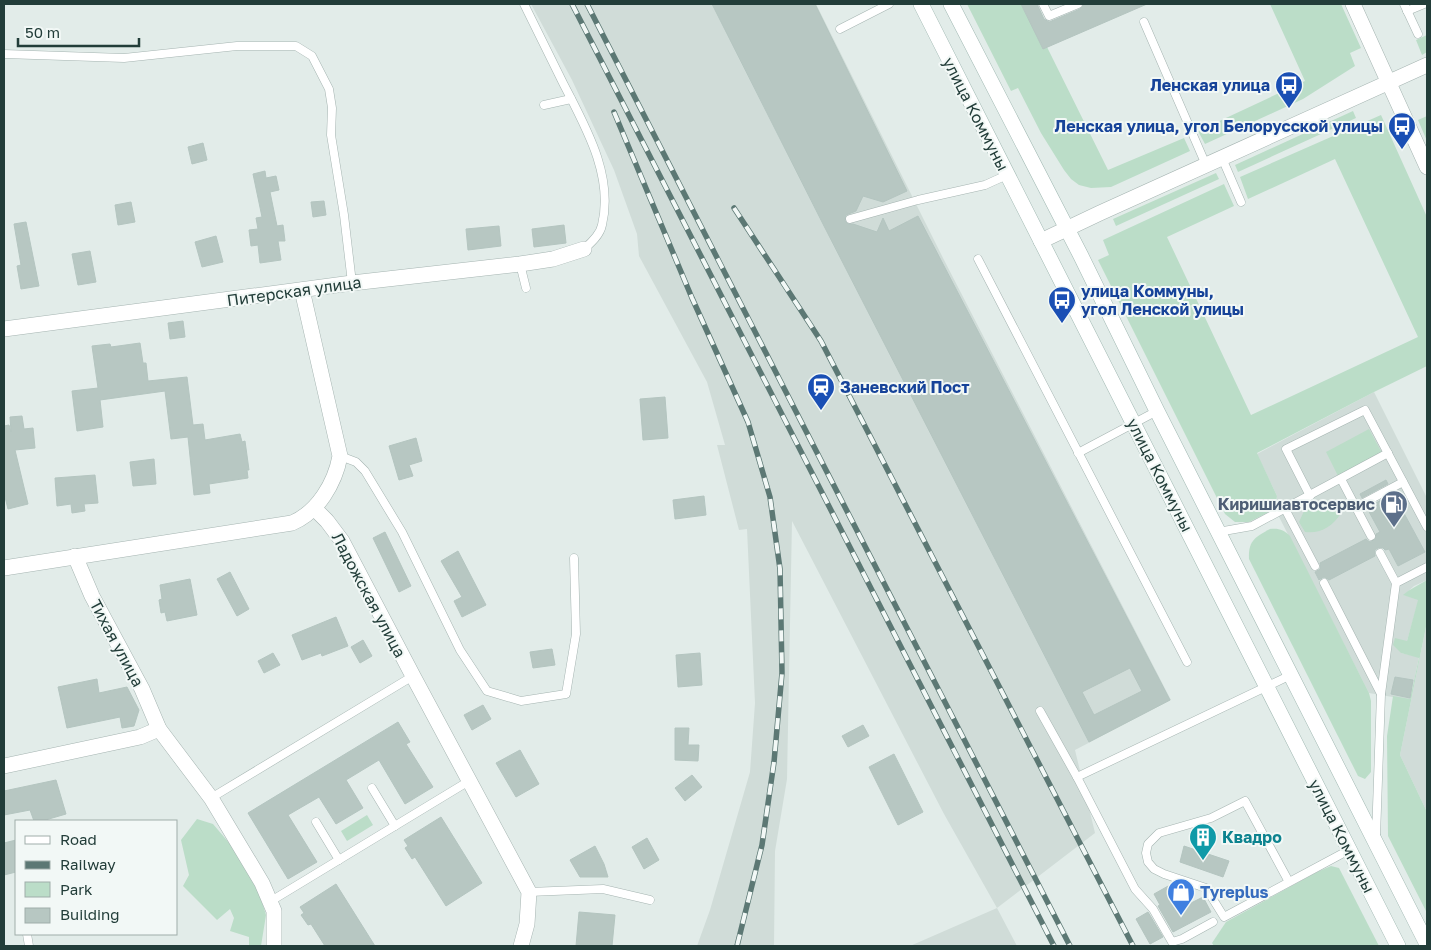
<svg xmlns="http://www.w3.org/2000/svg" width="1431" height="950" viewBox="0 0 1431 950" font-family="'Golos Text',sans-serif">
<rect width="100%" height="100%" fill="#e2ece9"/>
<g fill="#d0dcd8" fill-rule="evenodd">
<polygon points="531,4 816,4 943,258 1171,700 1075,750 1095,833 997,908 1017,946 910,946 997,908 944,814 792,521 787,779 775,851 774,946 697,946 710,910 750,772 755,703 747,529 739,530 717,445 725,445 707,382 639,256 637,234 614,170 572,80"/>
<path d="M 1374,392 L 1427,498 L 1427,580 L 1414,586 L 1404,595 L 1419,599 L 1407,641 L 1401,653 L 1419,657 L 1410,700 L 1369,693 L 1275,509 L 1277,496 L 1257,454 ZM 1386,480 L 1425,552 L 1398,566 L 1360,494 ZM 1376,534 L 1385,550 L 1321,584 L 1313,567 Z"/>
<polygon points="1427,622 1427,812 1400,755"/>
</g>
<g fill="#bbddc8">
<polygon points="967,4 1021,4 1043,48 1047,47 1108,170 1184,138 1190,151 1111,187 1091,188 1079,185 1071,179 1064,170 1041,133 1018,88 1011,91"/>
<polygon points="1270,4 1341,4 1361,48 1350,53 1355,66 1303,99 1205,144 1198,131 1305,81"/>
<polygon points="1427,35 1427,52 1422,55 1416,40"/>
<polygon points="1353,111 1356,118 1238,172 1235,165"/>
<polygon points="1381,115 1427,217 1427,366 1374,392 1257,453 1277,496 1275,509 1249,522 1235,522 1225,514 1098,260 1109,255 1103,240 1224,184 1234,206 1167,237 1251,415 1418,337 1335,159 1248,199 1240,177"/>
<polygon points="1427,116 1427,141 1418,120"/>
<polygon points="1216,173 1219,179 1116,226 1113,219"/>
<polygon points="1369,429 1382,453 1338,476 1326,452"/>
<path d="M 1324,500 L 1336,502 L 1341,513 C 1333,526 1321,534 1305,532 L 1299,522 L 1304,511 Z"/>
<path d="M 1270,529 C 1279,528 1284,530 1290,536 L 1369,693 L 1371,701 L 1371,772 L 1365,779 L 1358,776 L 1249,559 C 1248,541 1255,537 1270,529 Z"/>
<polygon points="1427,580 1427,622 1400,755 1427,812 1427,913 1388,836 1387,736 1393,696 1410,699 1419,658 1401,653 1393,645 1395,638 1407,641 1418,600 1403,595 1408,591"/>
<polygon points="367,815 373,825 347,841 341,831"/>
<polygon points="197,819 213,824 230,844 257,885 266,915 261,946 249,946 249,937 230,931 234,918 230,909 217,920 183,886 189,875 181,840"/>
<polygon points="1331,866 1339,868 1379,946 1214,946 1212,943 1226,922 1317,872"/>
</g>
<g fill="#b7c7c2" stroke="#b4c5c0" fill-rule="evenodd">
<path d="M 712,4 L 815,4 L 907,191 L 883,202 L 863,196 L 856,211 L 846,215 L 845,221 L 848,224 L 853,224 L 877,232 L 883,218 L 889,231 L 918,216 L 1170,700 L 1089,742 L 824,226 ZM 1130,668 L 1142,691 L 1094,715 L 1082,692 Z"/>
<polygon points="1021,4 1037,4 1044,19 1049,22 1080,9 1084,4 1147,4 1043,49"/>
<polygon points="203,143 207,160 192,164 188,147"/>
<polygon points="265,171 266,178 276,176 279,190 270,192 277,226 283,225 285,241 278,241 281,260 260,263 258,245 251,246 249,230 258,229 256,218 262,217 253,174"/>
<polygon points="324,201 326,215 313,217 311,202"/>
<polygon points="131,202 135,222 118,225 115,205"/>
<polygon points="26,222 39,286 21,289 17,266 21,265 14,224"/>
<polygon points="564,225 566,243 534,247 532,229"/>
<polygon points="499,226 501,246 468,250 466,229"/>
<polygon points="216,236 223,262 202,267 195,242"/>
<polygon points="90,251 96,282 78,285 72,254"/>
<polygon points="183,321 185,337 170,339 168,323"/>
<polygon points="140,343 143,363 146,363 148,381 187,377 193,425 203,424 205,440 240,434 242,442 245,441 249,470 247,470 248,478 209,484 210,493 194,495 188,437 171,439 165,391 100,400 103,427 77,431 72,391 98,388 92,346 110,344 111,347"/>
<polygon points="665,397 668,438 643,440 640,399"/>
<polygon points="22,416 24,429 33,428 35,448 15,450 28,504 8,509 4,493 4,426 9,425 11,432 10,417"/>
<polygon points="416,438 422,461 409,465 413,476 399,480 389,446"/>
<polygon points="154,459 156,484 133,486 130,462"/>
<polygon points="95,475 98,503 84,504 85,511 72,513 71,504 57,506 55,478"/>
<polygon points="1386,480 1388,484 1362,498 1360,494"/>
<polygon points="1393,493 1425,552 1398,566 1389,549 1385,550 1383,548 1378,548 1375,550 1375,556 1329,580 1324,577 1319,580 1315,572 1320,569 1320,563 1366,539 1370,542 1375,539 1376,534 1380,532 1367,508"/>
<polygon points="704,496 706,515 675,519 673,500"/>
<polygon points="385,532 411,586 399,592 373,538"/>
<polygon points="458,551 486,605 462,617 454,601 462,597 441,561"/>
<polygon points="230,572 249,609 237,616 217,579"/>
<polygon points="190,579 197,615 167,621 165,612 161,613 159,600 162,599 160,585"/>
<polygon points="336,617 348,646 322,656 321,653 302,660 292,635"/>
<polygon points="363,640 372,656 360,663 351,647"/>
<polygon points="552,649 555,665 533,668 530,652"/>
<polygon points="273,653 280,665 264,673 258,661"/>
<polygon points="700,653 702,685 678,687 676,655"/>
<polygon points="1395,677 1413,680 1410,698 1391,694"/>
<polygon points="97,679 99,693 127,687 139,710 134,726 122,728 120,717 67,728 58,687"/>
<polygon points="483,705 491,719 472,730 464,715"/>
<polygon points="398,722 410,742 406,744 433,787 405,804 379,760 346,780 363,808 336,824 319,797 288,815 317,862 288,879 248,813"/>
<polygon points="863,725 869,736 848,747 842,736"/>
<polygon points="675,728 689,728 688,745 699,745 698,761 675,760"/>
<polygon points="520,750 539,784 516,797 496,763"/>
<polygon points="894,754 923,812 898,825 869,767"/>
<polygon points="692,775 702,787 685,801 675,788"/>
<polygon points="56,780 66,814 42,821 34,821 30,810 4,815 4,791"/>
<polygon points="441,817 482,883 446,906 415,857 412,859 405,848 408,846 404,840"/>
<polygon points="647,838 659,860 644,869 632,847"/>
<polygon points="16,840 16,872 4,875 4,843"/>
<polygon points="595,846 604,864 608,877 580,877 570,860"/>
<polygon points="1184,846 1229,861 1223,877 1180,862"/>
<polygon points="336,884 375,946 325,946 311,924 308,925 301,915 304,913 300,907"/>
<polygon points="1170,885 1176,897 1186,892 1191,903 1203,897 1211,912 1173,932 1158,906 1160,905 1154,894"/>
<polygon points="579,912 615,915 612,946 576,946"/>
<polygon points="1148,912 1163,937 1150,944 1136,919"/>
</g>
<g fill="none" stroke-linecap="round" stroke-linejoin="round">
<g stroke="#a5b4b1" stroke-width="9">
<g id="lane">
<path d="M 524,4 C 537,30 550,57 563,83 C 585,126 614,175 602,225 C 600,235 591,243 584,249"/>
<polyline points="1043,4 1049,16 1078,4"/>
<polyline points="1404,4 1418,34"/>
<polyline points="1407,11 1424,4"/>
<polyline points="1144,22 1206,165"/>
<polyline points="840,29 889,4"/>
<polyline points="4,54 124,58 237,46 296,46 312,56 329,89 332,108 331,135 344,215 352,283"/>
<polyline points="544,105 571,99"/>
<polyline points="1222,158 1241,202"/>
<polyline points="850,219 918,200 985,185 1007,175"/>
<polyline points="978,259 1187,662"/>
<polyline points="520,264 526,288"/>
<polyline points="1078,453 1157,411"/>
<polyline points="340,456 356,462 365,471 402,532 460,650 487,691 521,701 566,694 576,634 574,558"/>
<polyline points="1341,479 1371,536"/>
<polyline points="1310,496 1286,449 1365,410 1427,527"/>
<polyline points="1356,507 1403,482"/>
<polyline points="1285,509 1315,566"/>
<polyline points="1218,532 1252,526 1388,453"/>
<polyline points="1380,553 1396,583"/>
<polyline points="1324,583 1381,694 1376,836"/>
<polyline points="1381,694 1396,583 1427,567"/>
<polyline points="1040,711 1077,777 1135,889 1153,909 1172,942 1182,939 1213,922"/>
<polyline points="1077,777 1291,675"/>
<polyline points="372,788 395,826"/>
<polyline points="211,798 413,676"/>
<polyline points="316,822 339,860"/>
<polyline points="1289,882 1245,801 1211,818 1159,833 1148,844 1146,853 1148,862 1154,869 1164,874 1206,888 1224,917 1349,850"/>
<polyline points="529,892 603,889 650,900"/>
<polyline points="271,901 469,781"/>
<polyline points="27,934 29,946"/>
</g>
</g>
<g stroke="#a5b4b1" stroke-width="16">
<g id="street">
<polyline points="1353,4 1427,167"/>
<polyline points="1041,241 1100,213 1427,65"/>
<polyline points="4,329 352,283 520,264 553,259 584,249"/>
<polyline points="314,508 327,521 342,541 413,676 529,892 527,924 521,946"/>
<polyline points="75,556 92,596 142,689 159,729 211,798 262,883 274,911 274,946"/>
<path d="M 4,568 L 292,523 C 318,512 335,483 340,456 L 302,290"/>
<polyline points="4,766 140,737 159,729"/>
</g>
</g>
<g stroke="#a0b8b2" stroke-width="16">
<g id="secondary">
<polyline points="921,4 1398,946"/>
<polyline points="951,4 1081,256 1157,411 1427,944"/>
</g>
</g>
<use href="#lane" stroke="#fff" stroke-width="8"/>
<use href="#street" stroke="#fff" stroke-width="15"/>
<use href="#secondary" stroke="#fff" stroke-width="15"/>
<g stroke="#5c7874" stroke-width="5.5">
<g id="rail">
<polyline points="572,4 1054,946"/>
<polyline points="587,4 1070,946"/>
<polyline points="614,112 692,298 748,422 770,497 780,569 782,673 774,762 762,845 737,946"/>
<polyline points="734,208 821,341 1133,946"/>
</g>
</g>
<use href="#rail" stroke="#f2f8f6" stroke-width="4" stroke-dasharray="11" stroke-linecap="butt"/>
</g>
<defs>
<g id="bus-pin" transform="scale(1.4375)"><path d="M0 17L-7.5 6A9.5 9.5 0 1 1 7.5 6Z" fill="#1a4fb4" stroke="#f2f8f6"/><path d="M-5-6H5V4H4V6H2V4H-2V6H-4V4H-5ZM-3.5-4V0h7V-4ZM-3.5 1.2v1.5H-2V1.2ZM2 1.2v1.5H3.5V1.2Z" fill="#fff"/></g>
<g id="station-pin" transform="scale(1.4375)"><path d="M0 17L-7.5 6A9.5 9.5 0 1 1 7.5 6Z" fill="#1a4fb4" stroke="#f2f8f6"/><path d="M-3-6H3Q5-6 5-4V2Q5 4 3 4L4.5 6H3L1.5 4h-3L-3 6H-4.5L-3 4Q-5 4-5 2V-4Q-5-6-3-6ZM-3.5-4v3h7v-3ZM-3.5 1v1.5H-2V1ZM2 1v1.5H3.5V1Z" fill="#fff"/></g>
<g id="fuel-pin" transform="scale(1.4375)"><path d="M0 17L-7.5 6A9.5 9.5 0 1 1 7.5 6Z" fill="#5c6f8a" stroke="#f2f8f6"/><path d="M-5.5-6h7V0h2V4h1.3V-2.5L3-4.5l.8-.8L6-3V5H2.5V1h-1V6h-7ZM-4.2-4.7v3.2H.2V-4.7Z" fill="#fff"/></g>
<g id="building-pin" transform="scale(1.4375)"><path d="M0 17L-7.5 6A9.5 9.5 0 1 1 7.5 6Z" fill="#0f9aa8" stroke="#f2f8f6"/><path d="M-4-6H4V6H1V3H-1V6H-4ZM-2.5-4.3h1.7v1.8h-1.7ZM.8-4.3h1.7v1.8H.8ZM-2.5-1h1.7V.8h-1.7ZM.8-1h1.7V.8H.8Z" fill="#fff"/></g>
<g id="shop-pin" transform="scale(1.4375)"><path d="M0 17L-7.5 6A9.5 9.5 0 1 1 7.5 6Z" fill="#3f7fe0" stroke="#f2f8f6"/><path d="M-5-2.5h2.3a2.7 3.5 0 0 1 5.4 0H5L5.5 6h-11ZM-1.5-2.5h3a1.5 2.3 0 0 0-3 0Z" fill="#fff"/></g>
</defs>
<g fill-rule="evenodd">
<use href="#bus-pin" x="1289" y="85"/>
<use href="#bus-pin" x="1402" y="126"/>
<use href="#bus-pin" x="1062" y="300"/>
<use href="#station-pin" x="821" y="387"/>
<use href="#fuel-pin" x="1394" y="504"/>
<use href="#building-pin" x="1203" y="837"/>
<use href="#shop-pin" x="1181" y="892"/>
</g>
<g text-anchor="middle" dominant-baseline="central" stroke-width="4" stroke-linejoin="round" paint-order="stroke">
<g font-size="16" font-weight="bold" fill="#164399" stroke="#f2f8f6" text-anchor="end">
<text x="1270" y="85">Ленская улица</text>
<text x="1383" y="126">Ленская улица, угол Белорусской улицы</text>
<text x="1081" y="291" text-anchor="start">улица Коммуны,<tspan x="1081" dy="18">угол Ленской улицы</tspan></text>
<text x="840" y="387" text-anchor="start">Заневский Пост</text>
</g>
<g font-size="16" fill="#223d39" stroke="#f2f8f6">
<text transform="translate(976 114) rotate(63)">улица Коммуны</text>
<text transform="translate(294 291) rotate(-8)">Питерская улица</text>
<text transform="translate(1160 475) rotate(63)">улица Коммуны</text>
<text transform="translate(369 595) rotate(62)">Ладожская улица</text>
<text transform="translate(117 643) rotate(62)">Тихая улица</text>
<text transform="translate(1342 836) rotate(63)">улица Коммуны</text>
</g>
<g font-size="16" font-weight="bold" fill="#4e5e75" stroke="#f2f8f6" text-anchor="end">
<text x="1375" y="504">Киришиавтосервис</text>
</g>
<g font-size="16" font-weight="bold" fill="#0d838f" stroke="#f2f8f6" text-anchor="start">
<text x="1222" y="837">Квадро</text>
</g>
<g font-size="16" font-weight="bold" fill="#366cbe" stroke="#f2f8f6" text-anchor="start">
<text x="1200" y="892">Tyreplus</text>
</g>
</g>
<rect width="1431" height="950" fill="none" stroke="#223d39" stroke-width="10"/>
<rect x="15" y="820" width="162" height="115" fill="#f2f8f6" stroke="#9fadaa"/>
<rect x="25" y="836" width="25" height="8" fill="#ffffff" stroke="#9fadaa"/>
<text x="60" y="845" font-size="15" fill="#223d39">Road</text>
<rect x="25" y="861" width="25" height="8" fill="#5c7874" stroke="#9fadaa"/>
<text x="60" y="870" font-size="15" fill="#223d39">Railway</text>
<rect x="25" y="882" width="25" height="15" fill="#bbddc8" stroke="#9fadaa"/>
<text x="60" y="895" font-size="15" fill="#223d39">Park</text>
<rect x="25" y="908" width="25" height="15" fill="#b7c7c2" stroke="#9fadaa"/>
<text x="60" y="920" font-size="15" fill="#223d39">Building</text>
<path d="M18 38v8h121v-8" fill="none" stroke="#223d39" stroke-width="2.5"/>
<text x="25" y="38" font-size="15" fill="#223d39" stroke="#f2f8f6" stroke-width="4" paint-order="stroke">50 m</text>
</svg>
